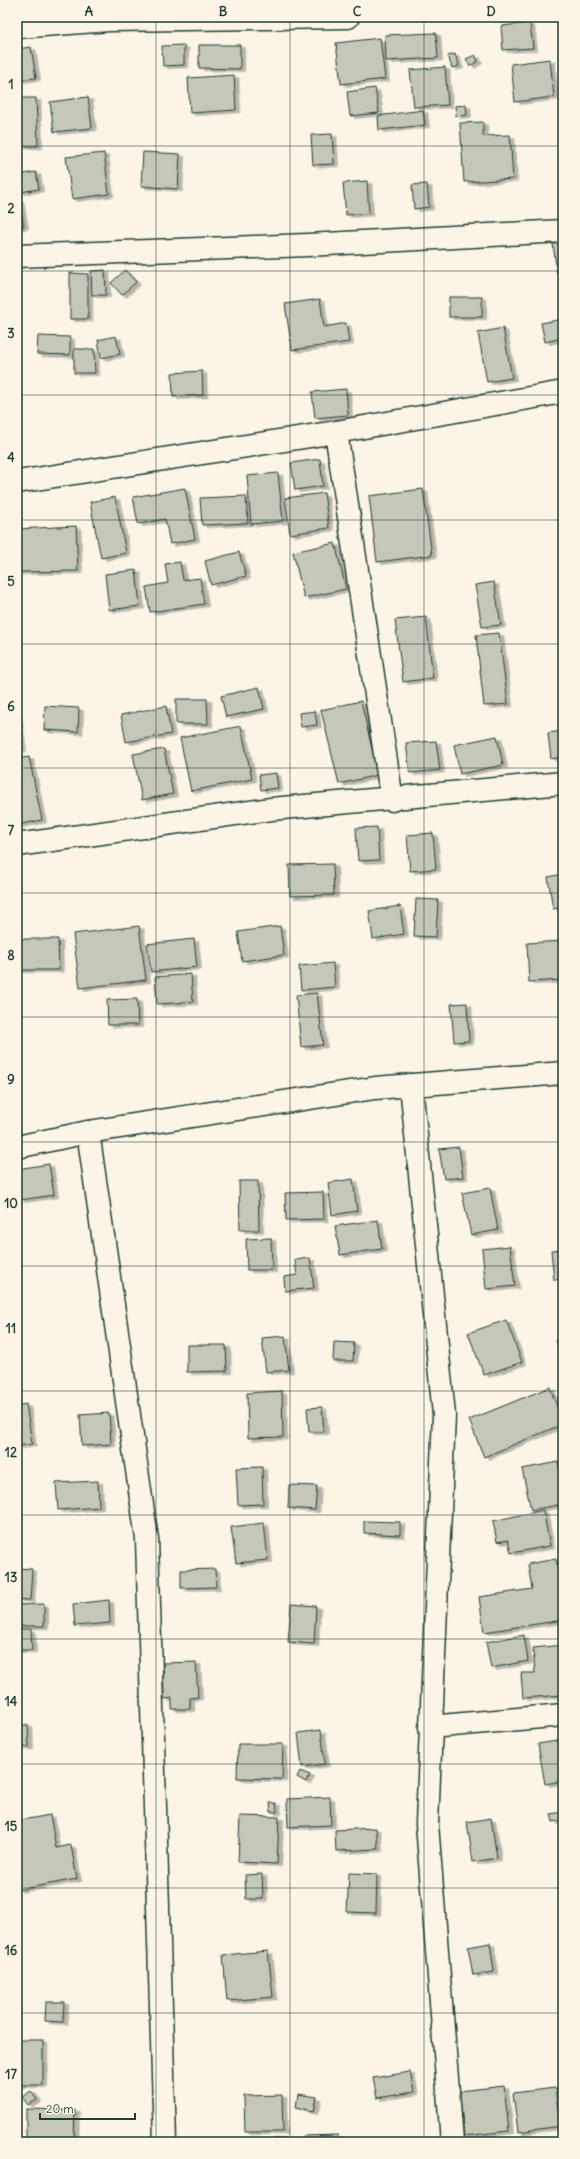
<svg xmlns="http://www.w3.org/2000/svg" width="580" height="2159" viewBox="0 0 580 2159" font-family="Delius,sans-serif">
<defs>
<filter id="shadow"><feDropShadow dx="4.5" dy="2.5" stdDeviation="0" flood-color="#0004"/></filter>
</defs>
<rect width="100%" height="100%" fill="#fcf5e5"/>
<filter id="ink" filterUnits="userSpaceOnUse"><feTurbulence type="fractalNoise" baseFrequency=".025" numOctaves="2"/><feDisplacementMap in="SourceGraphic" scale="8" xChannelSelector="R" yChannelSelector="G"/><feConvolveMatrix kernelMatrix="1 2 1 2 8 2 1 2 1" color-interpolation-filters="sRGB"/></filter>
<g filter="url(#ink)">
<g fill="#c5c7b9" stroke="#1f3d34" filter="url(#shadow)">
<polygon points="530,23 533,48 503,50 501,26"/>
<polygon points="436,33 438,58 386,61 385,35"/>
<polygon points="380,38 385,79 341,84 336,43"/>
<polygon points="184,45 184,65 163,66 162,46"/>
<polygon points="199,45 240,45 240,69 199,68"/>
<polygon points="31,47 36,78 17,80 17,49"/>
<polygon points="455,54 459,66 452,68 448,56"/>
<polygon points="475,55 478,61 470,66 466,59"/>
<polygon points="550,59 554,97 515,102 511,64"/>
<polygon points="445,67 448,105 414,107 410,70"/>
<polygon points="234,75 236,110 190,113 188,78"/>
<polygon points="375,88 379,113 350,116 347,92"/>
<polygon points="88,97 92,128 54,132 50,102"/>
<polygon points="17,98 36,98 38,146 17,146"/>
<polygon points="466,105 467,115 456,116 455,106"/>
<polygon points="423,110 425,125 379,130 378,116"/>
<polygon points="483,122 483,136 510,135 513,179 464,182 460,123"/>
<polygon points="332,134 334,164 313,165 311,135"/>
<polygon points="143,152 180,154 178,189 141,186"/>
<polygon points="104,153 109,194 72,199 66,157"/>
<polygon points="36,172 39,189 20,192 17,175"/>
<polygon points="367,181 369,213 346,215 343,183"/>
<polygon points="427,184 429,207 414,209 412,185"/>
<polygon points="17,199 19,199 24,226 17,228"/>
<polygon points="563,243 563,272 557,273 553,244"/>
<polygon points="105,270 106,295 92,295 91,271"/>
<polygon points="125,270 136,282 122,295 111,283"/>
<polygon points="70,273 88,274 88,319 70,319"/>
<rect x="449" y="297" width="33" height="20"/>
<polygon points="320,299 324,327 346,323 349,342 292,350 285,304"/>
<polygon points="563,319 563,338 545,342 541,323"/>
<polygon points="503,328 512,378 487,382 478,333"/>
<polygon points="38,336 70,337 70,355 37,354"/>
<polygon points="116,336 120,354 101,358 98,340"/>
<polygon points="74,349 94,349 95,373 74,373"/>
<polygon points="202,371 203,395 173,397 172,373"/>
<polygon points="346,389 348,415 315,418 312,392"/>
<polygon points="320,459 323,486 295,490 291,463"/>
<polygon points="278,473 283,521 251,524 247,476"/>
<polygon points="185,488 195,539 170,544 165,519 138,524 133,497"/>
<polygon points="423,489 432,555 377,562 369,496"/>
<polygon points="324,493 329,528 290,534 285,498"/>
<polygon points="246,496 248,523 202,525 200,498"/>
<polygon points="115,497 126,553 101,558 90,502"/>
<polygon points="76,526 78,571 17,572 17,529"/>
<polygon points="335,543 346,589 304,598 293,552"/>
<polygon points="239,552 246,576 211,585 205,561"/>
<polygon points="180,562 183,580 200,578 204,604 150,612 146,587 168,583 165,564"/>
<polygon points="136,570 140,606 109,610 105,574"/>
<polygon points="494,582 501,625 482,627 475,585"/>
<polygon points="426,617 433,678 403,682 395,620"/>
<polygon points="499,633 508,704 484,706 476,635"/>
<polygon points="259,687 264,709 226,717 221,696"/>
<polygon points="176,699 207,699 208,724 176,724"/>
<polygon points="361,701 378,775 339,784 321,710"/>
<polygon points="45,706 79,708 78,732 44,730"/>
<polygon points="166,706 171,734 126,742 121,715"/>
<polygon points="315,711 317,725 301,727 299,713"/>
<polygon points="17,715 22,749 17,749"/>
<polygon points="241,726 252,779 191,791 180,738"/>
<polygon points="563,731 563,757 551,759 548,733"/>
<polygon points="497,736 503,765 460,774 454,745"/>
<polygon points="436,741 440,770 410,773 406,743"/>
<polygon points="164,749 173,794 142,800 133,754"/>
<polygon points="29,757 42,820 17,825 17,759"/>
<polygon points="276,773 278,788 261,790 259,775"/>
<polygon points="377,827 379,860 358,861 356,828"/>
<polygon points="433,833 436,869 410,871 407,835"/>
<polygon points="333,864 334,895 290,896 289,865"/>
<polygon points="563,874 563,907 553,909 548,877"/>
<polygon points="416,899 438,900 436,937 414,936"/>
<polygon points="400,906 404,934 373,939 369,911"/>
<polygon points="139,926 146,980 80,988 73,934"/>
<polygon points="280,926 284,955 242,961 238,932"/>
<polygon points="17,939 58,939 59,970 17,970"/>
<polygon points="194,939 197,967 151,972 147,944"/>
<polygon points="563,941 563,980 529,982 527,943"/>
<polygon points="333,963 335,987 301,990 299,966"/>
<polygon points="191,974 193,1002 157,1004 155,977"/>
<polygon points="317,993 323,1045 301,1047 296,995"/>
<polygon points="137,999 138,1025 108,1025 107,1000"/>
<polygon points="467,1003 469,1041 454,1042 451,1004"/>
<polygon points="459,1147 463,1177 444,1179 439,1149"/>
<polygon points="49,1164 54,1195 20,1200 17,1169"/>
<polygon points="353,1179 357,1211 332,1215 328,1183"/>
<polygon points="239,1181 258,1181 259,1230 240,1230"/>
<polygon points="490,1188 498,1230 471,1235 462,1193"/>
<polygon points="323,1192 324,1219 286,1220 285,1193"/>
<polygon points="378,1220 382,1249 340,1255 335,1226"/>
<polygon points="271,1238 272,1270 247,1270 246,1239"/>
<polygon points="510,1246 515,1286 486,1289 482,1249"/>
<polygon points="563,1249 563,1279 554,1280 551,1250"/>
<polygon points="310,1258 314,1288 285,1291 284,1277 297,1275 295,1260"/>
<polygon points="506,1320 522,1362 484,1375 468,1333"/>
<polygon points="285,1336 289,1370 266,1372 262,1338"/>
<polygon points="563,1338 563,1362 556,1340"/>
<polygon points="334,1342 354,1343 353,1361 333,1361"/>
<polygon points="187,1345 226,1345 227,1371 187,1372"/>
<polygon points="550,1387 563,1424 484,1457 469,1420"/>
<polygon points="282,1391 283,1437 248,1438 247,1393"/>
<polygon points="26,1404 32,1444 17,1446 17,1406"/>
<polygon points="322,1407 324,1432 309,1432 307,1408"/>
<polygon points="109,1413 111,1444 82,1446 80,1415"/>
<polygon points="558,1462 563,1487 563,1504 531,1510 522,1469"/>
<polygon points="262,1467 263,1504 238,1505 236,1468"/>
<polygon points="98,1481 99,1507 58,1510 56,1483"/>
<polygon points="289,1485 317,1486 315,1510 288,1508"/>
<polygon points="543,1510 550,1546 511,1553 508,1540 497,1542 493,1521"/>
<polygon points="364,1521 400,1522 400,1535 364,1533"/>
<polygon points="264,1523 268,1560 236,1563 231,1527"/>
<polygon points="556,1559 563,1601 563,1620 484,1632 479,1597 532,1589 528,1564"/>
<polygon points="17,1568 32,1569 30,1600 17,1599"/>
<polygon points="215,1569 216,1587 181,1588 181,1570"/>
<polygon points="109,1600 110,1623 75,1626 73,1604"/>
<polygon points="44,1604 44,1626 17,1626 17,1605"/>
<polygon points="291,1604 316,1606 314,1644 288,1642"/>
<polygon points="17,1629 31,1629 32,1650 17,1650"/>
<polygon points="524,1635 528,1661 491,1668 486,1642"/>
<polygon points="563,1645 563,1695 523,1698 521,1673 535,1673 533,1648"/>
<polygon points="196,1662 198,1697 190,1698 190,1709 172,1709 172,1698 164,1699 163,1663"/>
<polygon points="17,1725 28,1725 29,1747 17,1747"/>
<polygon points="321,1730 325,1764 302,1767 298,1733"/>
<polygon points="563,1740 563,1781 545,1784 538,1744"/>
<polygon points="238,1744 283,1744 282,1779 237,1778"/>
<polygon points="300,1771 310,1775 306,1782 297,1777"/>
<polygon points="330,1797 331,1825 288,1827 287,1799"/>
<polygon points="270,1803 276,1803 277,1812 271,1812"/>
<polygon points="563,1812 563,1820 553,1822 551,1814"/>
<polygon points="50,1815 56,1848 71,1845 77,1879 17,1890 17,1821"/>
<polygon points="240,1816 279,1817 277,1864 238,1862"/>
<polygon points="491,1818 497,1858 473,1862 467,1822"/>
<polygon points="376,1828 378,1849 336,1851 335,1830"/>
<polygon points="349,1873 377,1874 376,1913 347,1912"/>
<polygon points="262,1874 263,1899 246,1899 245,1875"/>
<polygon points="490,1943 494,1972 473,1975 468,1947"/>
<polygon points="268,1951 273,1997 227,2001 223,1955"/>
<polygon points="46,2002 64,2002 63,2022 45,2021"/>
<rect x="17" y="2040" width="26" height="45"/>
<polygon points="410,2072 414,2092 377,2098 373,2078"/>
<polygon points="504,2086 509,2131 464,2136 459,2091"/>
<polygon points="555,2088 560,2126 518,2132 513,2093"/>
<polygon points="31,2091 37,2100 28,2105 22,2097"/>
<polygon points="298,2094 317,2097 314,2111 296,2107"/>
<polygon points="282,2095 283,2132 245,2132 244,2096"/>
<polygon points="26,2109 75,2110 74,2141 26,2142"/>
<polygon points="338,2135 338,2142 303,2142 303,2136"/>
<rect x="273" y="2139" width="14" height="3"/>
<polygon points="515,2139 515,2142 496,2142 496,2140"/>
</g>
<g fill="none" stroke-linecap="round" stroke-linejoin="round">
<g stroke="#1f3d34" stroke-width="25">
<g id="street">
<polyline points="17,27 109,20 348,17"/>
<polyline points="17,256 308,245 563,231"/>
<polyline points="336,432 392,800"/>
<polyline points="17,482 336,432 563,392"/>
<polyline points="17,845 271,809 563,783"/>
<polyline points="411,1085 444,1415 427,1824 452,2142"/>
<polyline points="88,1132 147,1539 165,2142"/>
<polyline points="17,1147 88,1132 375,1088 563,1073"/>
<polyline points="430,1727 563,1715"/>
</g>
</g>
<use href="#street" stroke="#fcf5e5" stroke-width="22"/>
</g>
</g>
<path fill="none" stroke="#1f3d34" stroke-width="1" stroke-opacity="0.55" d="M 156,17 L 156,2142M 290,17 L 290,2142M 424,17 L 424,2142M 17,146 L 563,146M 17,271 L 563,271M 17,395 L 563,395M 17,520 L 563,520M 17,644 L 563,644M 17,768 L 563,768M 17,893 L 563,893M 17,1017 L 563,1017M 17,1142 L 563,1142M 17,1266 L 563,1266M 17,1391 L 563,1391M 17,1515 L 563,1515M 17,1639 L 563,1639M 17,1764 L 563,1764M 17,1888 L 563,1888M 17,2013 L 563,2013"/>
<rect width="580" height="2159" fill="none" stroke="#fcf5e5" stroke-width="44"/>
<path d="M40 2113v6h95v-6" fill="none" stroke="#1f3d34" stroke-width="2"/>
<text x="46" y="2113" font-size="12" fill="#1f3d34" stroke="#fcf5e5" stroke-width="3" paint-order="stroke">20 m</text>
<rect x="22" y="22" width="536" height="2115" fill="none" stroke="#1f3d34" stroke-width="1.5"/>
<g font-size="13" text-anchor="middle" font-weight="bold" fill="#1f3d34">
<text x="89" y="16">A</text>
<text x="223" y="16">B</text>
<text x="357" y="16">C</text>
<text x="491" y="16">D</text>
<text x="11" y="89">1</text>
<text x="11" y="213">2</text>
<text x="11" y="338">3</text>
<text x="11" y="462">4</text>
<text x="11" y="586">5</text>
<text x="11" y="711">6</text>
<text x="11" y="835">7</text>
<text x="11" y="960">8</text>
<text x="11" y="1084">9</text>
<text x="11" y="1208">10</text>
<text x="11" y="1333">11</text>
<text x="11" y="1457">12</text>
<text x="11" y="1582">13</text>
<text x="11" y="1706">14</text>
<text x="11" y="1831">15</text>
<text x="11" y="1955">16</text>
<text x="11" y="2079">17</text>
</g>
</svg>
